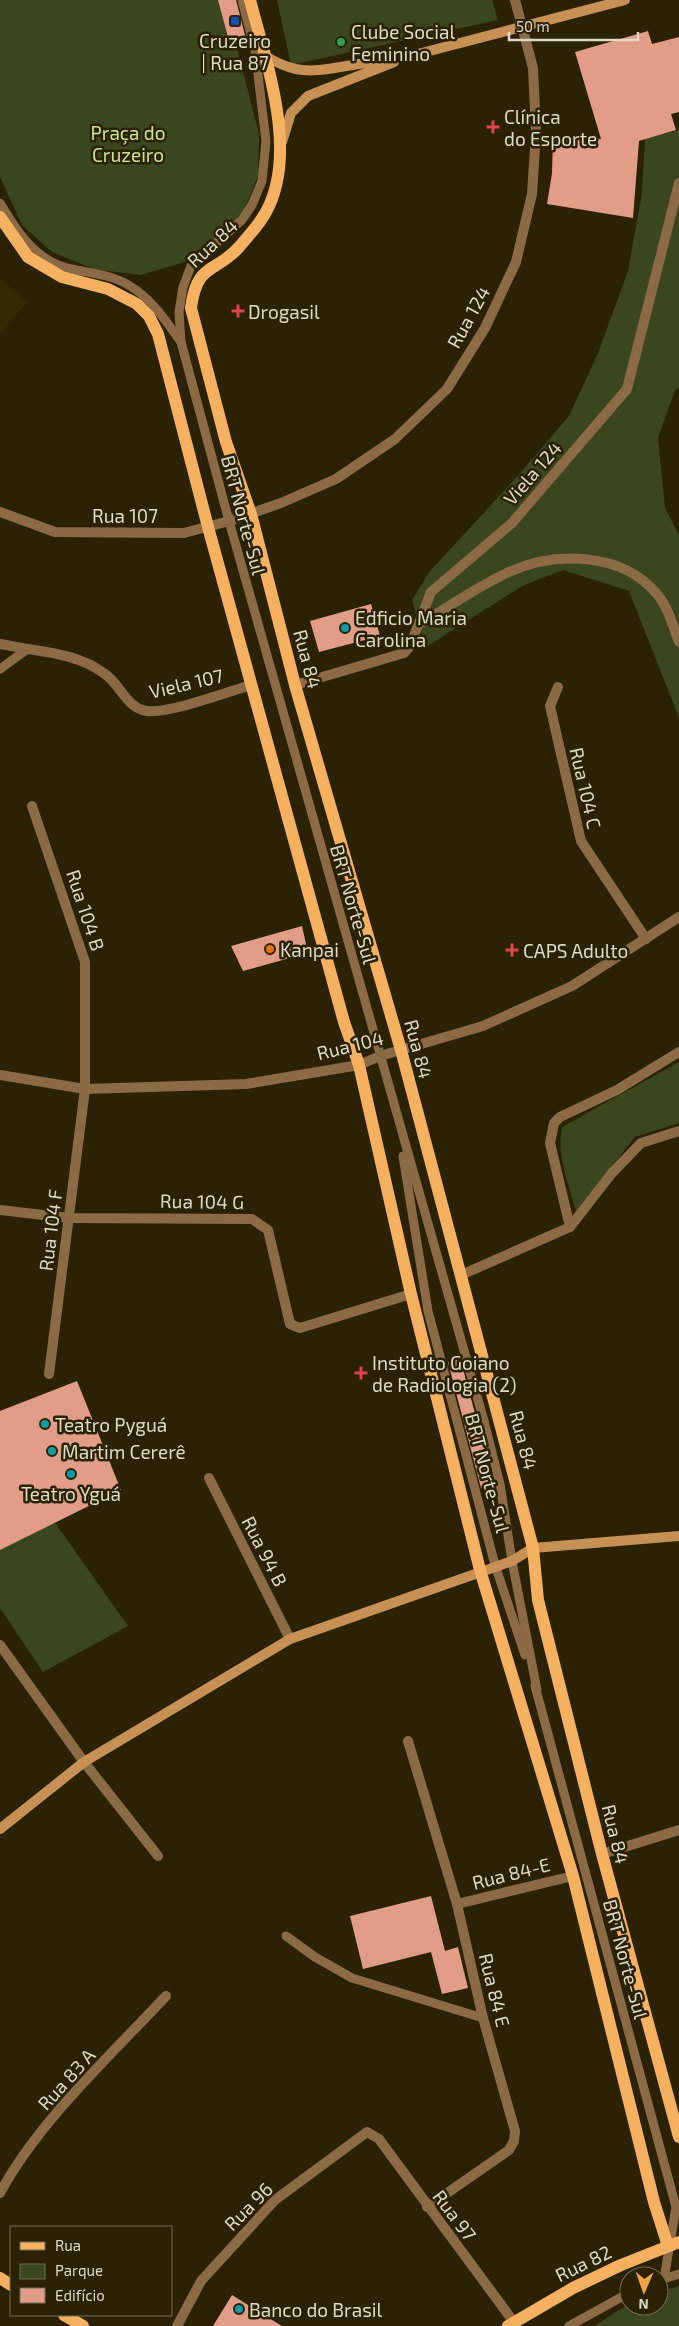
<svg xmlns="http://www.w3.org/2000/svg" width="679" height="2326" viewBox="0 0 679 2326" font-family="'Exo 2',sans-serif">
<rect width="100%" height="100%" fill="#2b2203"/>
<polygon fill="#342900" points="0,278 27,302 0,334"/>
<g fill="#3a461e">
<polygon points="0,0 225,0 259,134 258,176 243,213 210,245 182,263 140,275 94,269 52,252 22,225 0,177"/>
<polygon points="277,0 492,0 498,20 291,65"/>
<polygon points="679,130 679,388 675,390 658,438 665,508 679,535 679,718 629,591 563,570 522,586 426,647 412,600 430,571 515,479 569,416 598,353 628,271 642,193 645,139"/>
<path d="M 679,1062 L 679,1123 L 635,1137 L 576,1211 C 569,1184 556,1155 562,1127 Z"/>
<polygon points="0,1445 128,1626 43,1672 0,1608"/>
<polygon points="679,2286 679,2326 594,2326 629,2304 629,2306 659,2306 659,2292"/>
</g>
<g fill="#e19d87">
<polygon points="218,0 236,0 247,43 231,48"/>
<polygon points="648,31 652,44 679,37 679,112 671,114 676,130 639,141 633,218 547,204 552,173 553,137 601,139 575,52"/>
<polygon points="371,604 380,636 319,652 310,621"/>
<polygon points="302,926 308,953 243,971 231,946"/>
<polygon points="460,1358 494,1484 481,1488 448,1362"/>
<polygon points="77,1381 121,1490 0,1550 0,1411"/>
<polygon points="431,1896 445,1951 458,1947 468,1988 442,1994 431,1952 363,1969 350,1916"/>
<polygon points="232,2295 282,2326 213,2326"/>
</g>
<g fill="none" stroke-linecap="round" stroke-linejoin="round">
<g stroke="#8b6a45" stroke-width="9">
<polyline points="242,0 255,50 266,141 262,181 252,205 242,220 191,266 183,287 179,312 181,342 229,521 484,1421 500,1484 512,1561 537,1690"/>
<path d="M 0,203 C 16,230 34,259 67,268 C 88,273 111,274 130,286 C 152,299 166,321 181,342"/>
<polyline points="0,669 26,650"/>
<polyline points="403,1156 428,1311 495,1565 525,1655"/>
<polyline points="535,1686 676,2207 664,2279"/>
<polyline points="286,1936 315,1957 352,1978 483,2018"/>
<polyline points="660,2280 679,2274"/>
<polyline points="569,2326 629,2293"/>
</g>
<g stroke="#8b6a45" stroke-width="10">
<polyline points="0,512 55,532 184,533 229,521 281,503 336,479 395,439 447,389 485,328 516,262 532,194 536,132 533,68 515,0"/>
<path d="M 419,624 C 449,607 478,586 509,572 C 555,551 622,552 657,594 C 668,607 673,626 679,642"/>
<path d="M 0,644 C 36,652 75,651 105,674 C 120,684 127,709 147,711 C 168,714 228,692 251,685"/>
<polyline points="295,685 404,653 410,646 431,592 512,523 627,389 679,183"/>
<polyline points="558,687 550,706 581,841 646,939"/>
<polyline points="32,806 85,962 85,1089 49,1374"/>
<polyline points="0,1210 69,1218 252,1219 268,1230 290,1324 300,1328 411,1294"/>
<polyline points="570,1227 550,1143 554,1123 560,1117 617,1090 679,1052"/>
<polyline points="461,1275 570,1227 612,1173 641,1143 679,1131"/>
<polyline points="209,1478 290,1639"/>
<polyline points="0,1645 84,1762 158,1856"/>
<polyline points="408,1741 457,1904 483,2018 515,2131 514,2141 509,2150 427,2207"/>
<polyline points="602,1854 679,1830"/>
<polyline points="457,1904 573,1876"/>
<path d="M 0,2193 C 39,2121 110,2056 166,1996"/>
<polyline points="177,2326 201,2281 275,2200 367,2132 379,2139 513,2321"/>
</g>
<polyline stroke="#8b6a45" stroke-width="10" points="0,1075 85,1089 246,1084 359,1065 380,1056 483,1026 572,986 679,917"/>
<g stroke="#c79155" stroke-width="10">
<path d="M 265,56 C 288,69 301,73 328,69 L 414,55 L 625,0"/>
<polyline points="282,142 291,113 308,96 394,62"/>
<polyline points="0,1829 84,1762 290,1639 512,1561 533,1548 679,1536"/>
</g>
<g stroke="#f5b060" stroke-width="12">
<path d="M 250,0 C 266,62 299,152 266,212 C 259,225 249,235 240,246 C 216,274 197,261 191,308 L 226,442 L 251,514 L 295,685 L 401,1050 L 533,1548 L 538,1600 L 602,1854 L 679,2137"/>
<polyline points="0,217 28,257 62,277 108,289 137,304 149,316 158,334 208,527 344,1022 359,1065 411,1294 480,1570 573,1876 654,2202 668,2246"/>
<polyline points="0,2278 11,2285"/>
<polyline points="64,2315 83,2326"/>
<polyline points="508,2326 573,2288 621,2265 679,2242"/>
</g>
</g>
<rect fill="#1a4fb4" stroke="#2b2203" stroke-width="2" x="230" y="16" width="10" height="10" rx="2.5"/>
<circle fill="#2e9e5b" stroke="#2b2203" stroke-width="2" cx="341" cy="42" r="5"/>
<g fill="#e0444e" stroke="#2b2203" stroke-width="2">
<path d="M490.5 119.5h5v5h5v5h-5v5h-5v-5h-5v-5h5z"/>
<path d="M235.5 303.5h5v5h5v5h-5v5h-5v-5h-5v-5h5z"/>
<path d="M509.5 942.5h5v5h5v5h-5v5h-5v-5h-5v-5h5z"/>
<path d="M358.5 1365.5h5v5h5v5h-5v5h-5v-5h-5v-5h5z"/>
</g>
<g fill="#0f9aa8" stroke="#2b2203" stroke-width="2">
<circle cx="345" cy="628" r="5"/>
<circle cx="45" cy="1424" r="5"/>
<circle cx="52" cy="1451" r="5"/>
<circle cx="71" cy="1474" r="5"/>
<circle cx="239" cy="2309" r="5"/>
</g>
<circle fill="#e8710a" stroke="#2b2203" stroke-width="2" cx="270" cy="949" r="5"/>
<g text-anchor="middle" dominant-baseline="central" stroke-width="5" stroke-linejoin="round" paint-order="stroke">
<g font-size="19" fill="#dfdac8" stroke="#2b2203" text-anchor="start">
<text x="351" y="31">Clube Social<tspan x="351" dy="22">Feminino</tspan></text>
<text x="235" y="40" text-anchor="middle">Cruzeiro<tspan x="235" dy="22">| Rua 87</tspan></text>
<text x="504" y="116">Clínica<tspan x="504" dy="22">do Esporte</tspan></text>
<text x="248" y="311">Drogasil</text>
<text x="355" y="617">Edficio Maria<tspan x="355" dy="22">Carolina</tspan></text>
<text x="280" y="949">Kanpai</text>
<text x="523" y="950">CAPS Adulto</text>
<text x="372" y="1362">Instituto Goiano<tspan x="372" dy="22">de Radiologia (2)</tspan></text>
<text x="55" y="1424">Teatro Pyguá</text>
<text x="62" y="1451">Martim Cererê</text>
<text x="71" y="1493" text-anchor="middle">Teatro Yguá</text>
<text x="249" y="2309">Banco do Brasil</text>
</g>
<g font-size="19" fill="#cae68d" stroke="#2b2203">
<text x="128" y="132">Praça do<tspan x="128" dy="22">Cruzeiro</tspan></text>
</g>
<g font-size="19" fill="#dfdac8" stroke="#2b2203">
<text transform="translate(212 243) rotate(-43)">Rua 84</text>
<text transform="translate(468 317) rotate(-61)">Rua 124</text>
<text transform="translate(532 473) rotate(-49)">Viela 124</text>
<text x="125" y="515">Rua 107</text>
<text transform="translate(244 515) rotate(75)">BRT Norte-Sul</text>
<text transform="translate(308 659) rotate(75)">Rua 84</text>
<text transform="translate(186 683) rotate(-13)">Viela 107</text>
<text transform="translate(586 788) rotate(77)">Rua 104 C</text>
<text transform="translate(354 904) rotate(74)">BRT Norte-Sul</text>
<text transform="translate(86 910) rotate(72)">Rua 104 B</text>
<text transform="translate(350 1045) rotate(-14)">Rua 104</text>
<text transform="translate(419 1049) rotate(75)">Rua 84</text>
<text transform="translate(202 1201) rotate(1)">Rua 104 G</text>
<text transform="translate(50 1230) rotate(-83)">Rua 104 F</text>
<text transform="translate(524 1440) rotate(75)">Rua 84</text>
<text transform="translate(488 1473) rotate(75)">BRT Norte-Sul</text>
<text transform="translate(265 1551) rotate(63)">Rua 94 B</text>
<text transform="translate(616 1834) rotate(76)">Rua 84</text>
<text transform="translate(511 1873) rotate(-14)">Rua 84-E</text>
<text transform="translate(626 1959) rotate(75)">BRT Norte-Sul</text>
<text transform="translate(495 1990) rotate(76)">Rua 84 E</text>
<text transform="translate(66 2079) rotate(-48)">Rua 83 A</text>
<text transform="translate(248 2206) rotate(-45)">Rua 96</text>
<text transform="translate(455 2215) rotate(53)">Rua 97</text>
<text transform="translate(583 2263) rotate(-26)">Rua 82</text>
</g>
</g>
<rect x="10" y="2226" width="162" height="90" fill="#2b2203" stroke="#736c52"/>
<rect x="20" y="2242" width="25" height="8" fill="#f5b060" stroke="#736c52"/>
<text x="55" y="2251" font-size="15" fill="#dfdac8">Rua</text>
<rect x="20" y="2264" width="25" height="15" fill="#3a461e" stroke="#736c52"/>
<text x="55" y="2276" font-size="15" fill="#dfdac8">Parque</text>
<rect x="20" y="2288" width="25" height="15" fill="#e19d87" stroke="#736c52"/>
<text x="55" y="2301" font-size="15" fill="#dfdac8">Edifício</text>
<g transform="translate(644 2291) rotate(182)"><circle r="24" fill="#2b2203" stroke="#736c52"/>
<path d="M0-4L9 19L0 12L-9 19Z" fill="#f4a344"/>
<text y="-8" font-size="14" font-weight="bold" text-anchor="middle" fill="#dfdac8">N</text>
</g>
<path d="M509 32v8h129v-8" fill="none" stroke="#dfdac8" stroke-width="2.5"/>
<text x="516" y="32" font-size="15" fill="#dfdac8" stroke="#2b2203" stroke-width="4" paint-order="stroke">50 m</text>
</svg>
